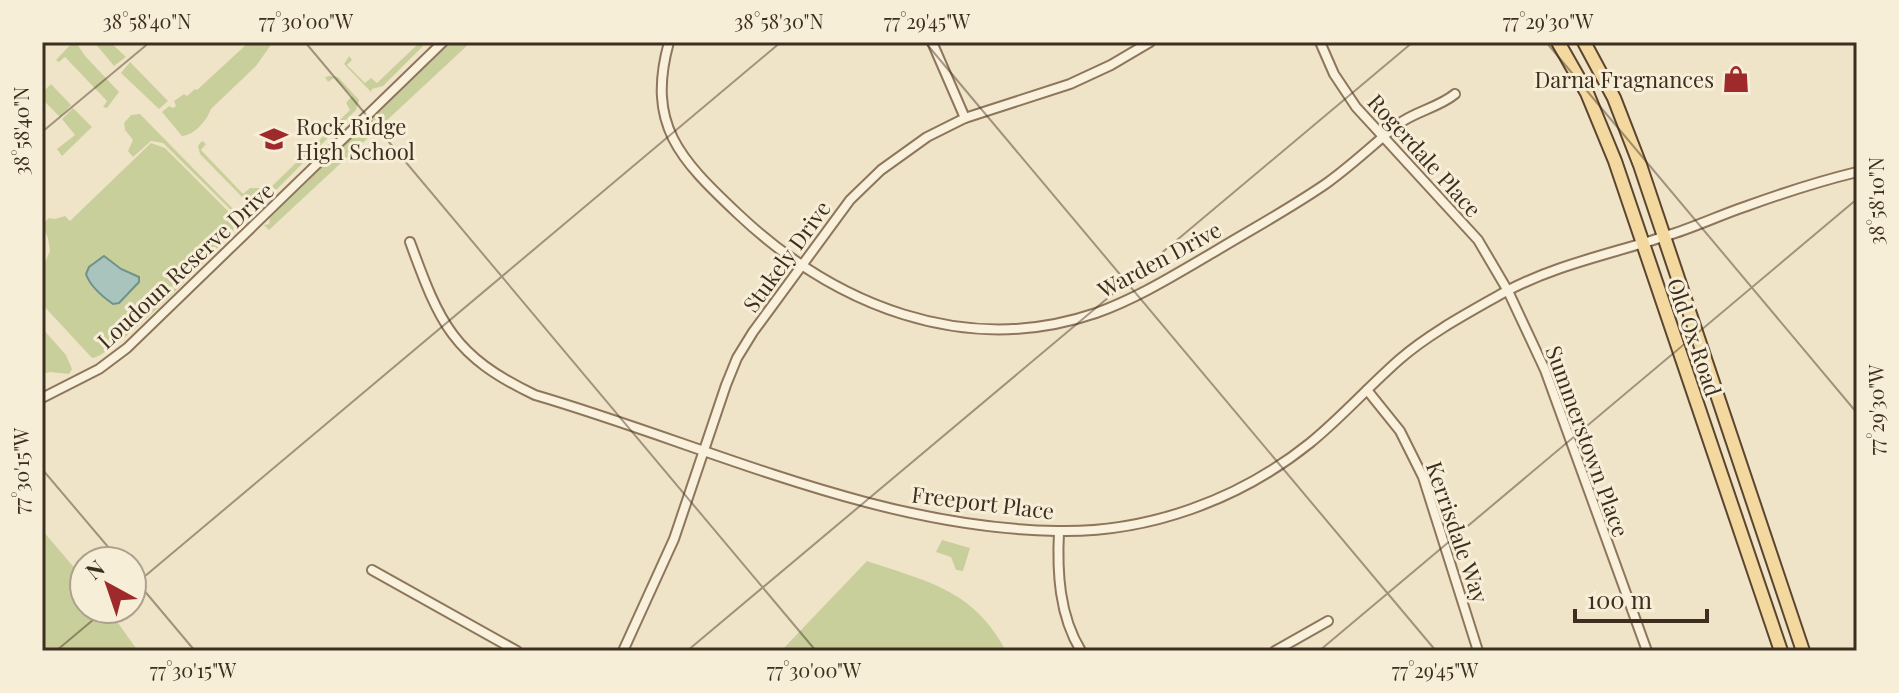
<svg xmlns="http://www.w3.org/2000/svg" width="1899" height="693" viewBox="0 0 1899 693" font-family="'Playfair Display',serif">
<rect width="100%" height="100%" fill="#f0e4c8"/>
<g fill="#c9cf9b">
<polygon points="73,42 76,42 85,56 119,92 107,108 103,107 107,101 65,57 59,62 56,60"/>
<polygon points="94,42 110,42 126,57 114,66"/>
<path d="M 249,42 L 273,42 L 256,66 L 211,109 C 207,120 195,135 182,136 L 162,112 L 169,106 L 173,108 L 176,106 L 174,101 L 184,94 L 187,96 L 195,89 L 197,90 Z"/>
<polygon points="420,42 425,42 423,46 383,86 372,89 371,92 344,64 349,56 352,60 347,65 365,83 371,78 377,83"/>
<polygon points="451,42 471,42 269,230 264,225 269,224 270,218"/>
<polygon points="130,62 168,101 159,109 121,73"/>
<polygon points="330,76 338,77 359,100 356,110 260,206 249,204 200,154 198,146 202,141 206,144 201,150 243,194 250,188 259,188 265,193 350,110 346,103 352,96 334,78 328,82 325,77"/>
<polygon points="51,84 71,105 60,117 42,99 42,93"/>
<polygon points="73,108 92,127 62,156 57,149 75,135 62,119"/>
<polygon points="140,114 235,211 240,219 163,143 151,141 133,157 128,151 133,140 125,130 124,123 131,115"/>
<path d="M 151,143 L 165,148 L 237,220 L 237,227 C 217,250 114,357 92,358 L 42,304 L 42,269 L 50,251 L 48,238 L 42,224 L 49,218 L 55,219 L 65,216 L 70,221 Z"/>
<polygon points="42,328 66,355 72,369 69,374 50,372 42,374"/>
<polygon points="42,530 84,579 84,609 108,609 138,651 42,651"/>
<polygon points="942,540 970,548 963,571 956,570 951,557 936,552"/>
<path d="M 867,561 C 928,582 973,589 1006,651 L 781,651 Z"/>
</g>
<path fill="#a9c4bc" stroke="#6f938a" stroke-width="2" d="M 104,256 L 121,269 L 139,277 L 139,282 L 119,303 L 113,304 C 103,297 90,286 86,274 L 89,267 Z"/>
<g fill="none" stroke-linecap="round" stroke-linejoin="round">
<g stroke="#8d765c" stroke-width="12">
<g id="minor">
<path d="M 669,42 C 646,125 680,159 737,213 C 834,305 964,358 1096,313 C 1138,298 1176,274 1214,252 C 1252,229 1291,208 1327,183 C 1352,165 1374,144 1397,125 C 1415,111 1438,108 1455,94"/>
<polyline points="932,42 965,118"/>
<polyline points="1320,42 1334,74 1356,107 1478,240 1508,291 1545,370 1647,651"/>
<path d="M 410,242 C 440,324 453,356 535,395 C 706,445 876,528 1057,531 C 1148,533 1239,500 1310,443 C 1342,417 1369,386 1400,359 C 1430,333 1468,313 1503,293 C 1554,265 1611,254 1666,236 C 1693,228 1720,215 1747,206 C 1783,193 1820,181 1857,172"/>
<polyline points="1367,390 1400,431 1423,477 1478,651"/>
<polyline points="42,398 99,369 127,348 443,42"/>
<path d="M 1059,531 C 1057,572 1059,615 1081,651"/>
<polyline points="372,570 517,651"/>
<polyline points="623,651 674,539 726,385 737,358 753,332 850,200 881,170 927,137 965,118 1070,84 1111,65 1150,42"/>
<polyline points="1275,651 1328,621"/>
</g>
</g>
<g stroke="#5b4430" stroke-width="16">
<g id="primary">
<polyline points="1558,42 1587,93 1615,161 1781,651"/>
<polyline points="1584,42 1614,98 1640,165 1803,651"/>
</g>
</g>
<use href="#minor" stroke="#faf1dc" stroke-width="8"/>
<use href="#primary" stroke="#f3d9a0" stroke-width="12"/>
</g>
<path fill="none" stroke="#3d2e20" stroke-width="2" stroke-opacity="0.45" d="M 305,42 L 816,651M 925,42 L 1436,651M 1546,42 L 1857,413M 42,132 L 150,42M 42,469 L 120,561M 132,576 L 195,651M 132,587 L 781,42M 56,651 L 106,609M 687,651 L 1413,42M 1319,651 L 1857,199"/>
<defs>
<g id="shop-bare" transform="scale(2.16)"><path d="M-5-2.5h2.3a2.7 3.5 0 0 1 5.4 0H5L5.5 6h-11ZM-1.5-2.5h3a1.5 2.3 0 0 0-3 0Z" fill="#9e2a2b" stroke="#f7eed8" stroke-width="2.5" paint-order="stroke"/></g>
<g id="school-bare" transform="scale(2.16)"><path d="M0-5L7-2L0 1L-7-2ZM-4 1L0 2.5L4 1V4Q0 6-4 4Z" fill="#9e2a2b" stroke="#f7eed8" stroke-width="2.5" paint-order="stroke"/></g>
</defs>
<g fill-rule="evenodd">
<use href="#shop-bare" x="1736" y="79"/>
<use href="#school-bare" x="274" y="139"/>
</g>
<g text-anchor="middle" dominant-baseline="central" stroke-width="6" stroke-linejoin="round" paint-order="stroke">
<g font-size="22" fill="#3d2e20" stroke="#f7eed8" text-anchor="end">
<text x="1714" y="79">Darna Fragnances</text>
<text x="296" y="126" text-anchor="start">Rock Ridge<tspan x="296" dy="25">High School</tspan></text>
</g>
<g font-size="22" fill="#3d2e20" stroke="#f7eed8">
<text transform="translate(1425 155) rotate(48)">Rogerdale Place</text>
<text transform="translate(786 256) rotate(-54)">Stukely Drive</text>
<text transform="translate(1159 259) rotate(-28)">Warden Drive</text>
<text transform="translate(185 265) rotate(-43)">Loudoun Reserve Drive</text>
<text transform="translate(1695 337) rotate(71)">Old Ox Road</text>
<text transform="translate(1588 441) rotate(70)">Summerstown Place</text>
<text transform="translate(983 502) rotate(7)">Freeport Place</text>
<text transform="translate(1458 532) rotate(71)">Kerrisdale Way</text>
</g>
</g>
<rect width="1899" height="693" fill="none" stroke="#f7eed8" stroke-width="88"/>
<g transform="translate(108 585) rotate(320)"><circle r="38" fill="#f7eed8" stroke="#ada18e" stroke-width="2"/>
<path d="M0-6L14 30L0 20L-14 30Z" fill="#9e2a2b"/>
<text y="-12" font-size="22" font-weight="bold" text-anchor="middle" fill="#3d2e20">N</text>
</g>
<path d="M1575 609v12h132v-12" fill="none" stroke="#3d2e20" stroke-width="4"/>
<text x="1587" y="609" font-size="24" fill="#3d2e20" stroke="#f7eed8" stroke-width="6" paint-order="stroke">100 m</text>
<rect x="44" y="44" width="1811" height="605" fill="none" stroke="#3d2e20" stroke-width="3"/>
<g font-size="20" text-anchor="middle" fill="#3d2e20">
<text x="147" y="29">38°58'40"N</text>
<text x="306" y="29">77°30'00"W</text>
<text x="779" y="29">38°58'30"N</text>
<text x="927" y="29">77°29'45"W</text>
<text x="1548" y="29">77°29'30"W</text>
<text transform="translate(22 131) rotate(-90)" y="7">38°58'40"N</text>
<text transform="translate(1877 201) rotate(-90)" y="7">38°58'10"N</text>
<text transform="translate(1877 410) rotate(-90)" y="7">77°29'30"W</text>
<text transform="translate(22 471) rotate(-90)" y="7">77°30'15"W</text>
<text x="193" y="678">77°30'15"W</text>
<text x="814" y="678">77°30'00"W</text>
<text x="1435" y="678">77°29'45"W</text>
</g>
</svg>
